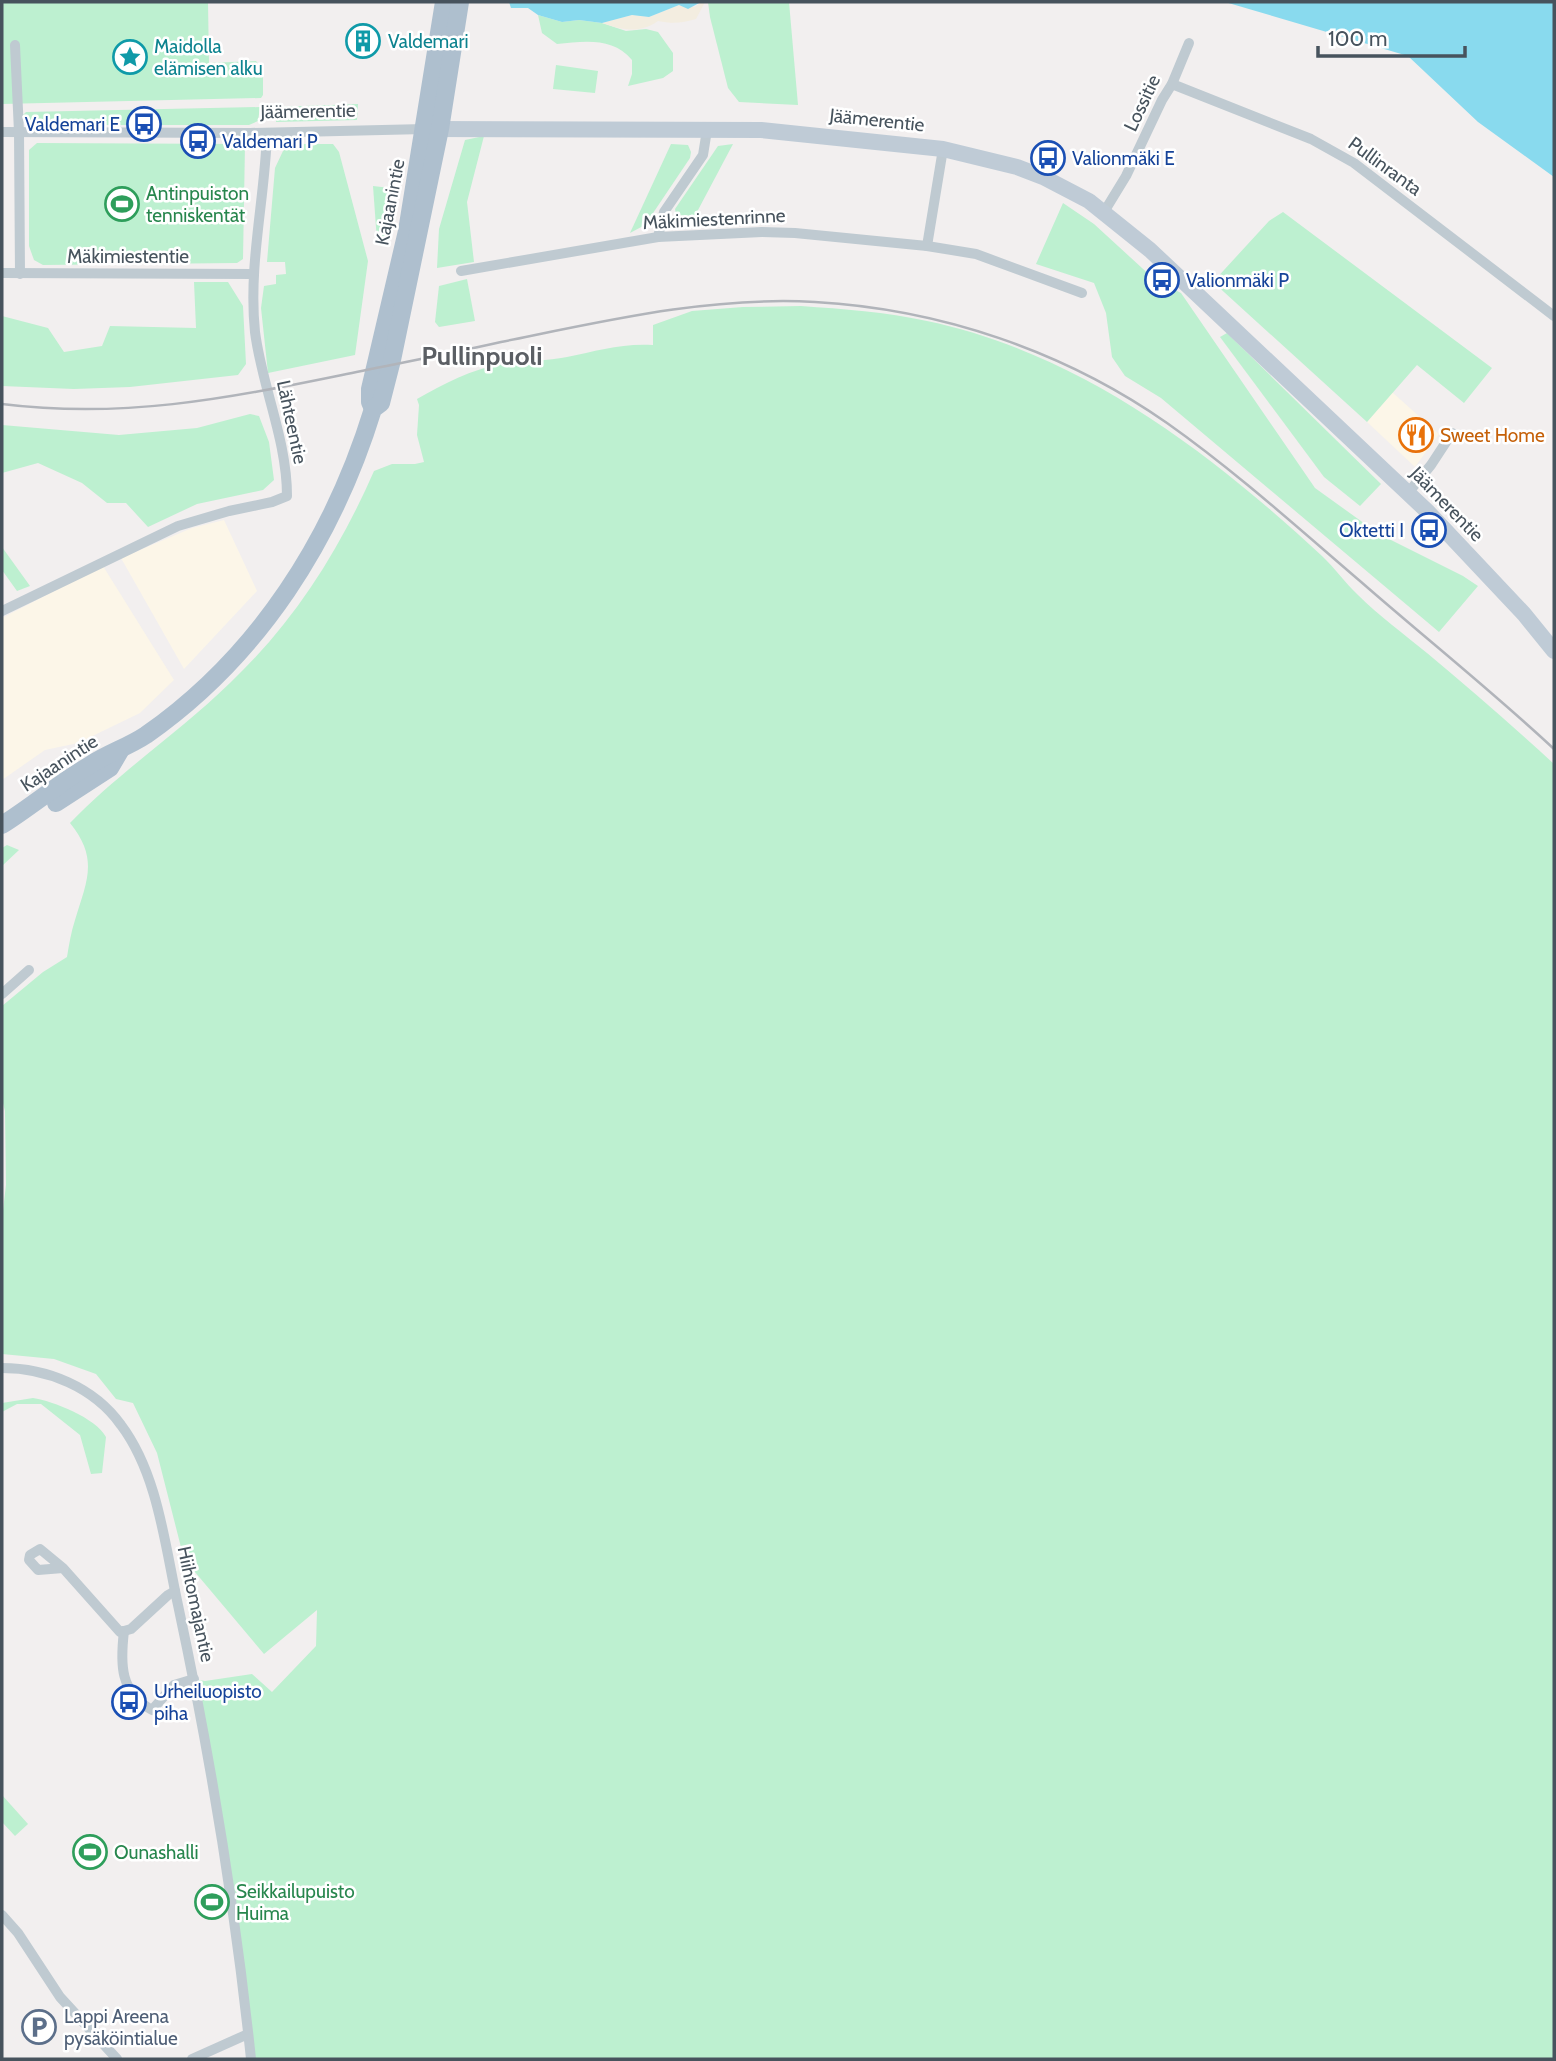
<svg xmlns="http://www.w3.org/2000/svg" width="1556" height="2061" viewBox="0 0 1556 2061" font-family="Cabin,sans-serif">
<rect width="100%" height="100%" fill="#f2efef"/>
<g fill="#fcf6e8">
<polygon points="1392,392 1439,434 1415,467 1367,422"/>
<polygon points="224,520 257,591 184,669 121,558 192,528"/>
<polygon points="103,566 174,680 140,713 78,743 45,750 2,780 2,618"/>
</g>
<g fill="#bdf0d0">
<polygon points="2,2 208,2 209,63 256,61 263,70 263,95 261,98 2,104"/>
<polygon points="708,2 789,2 798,105 739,102 728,88 710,17"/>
<path d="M 538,15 L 562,22 L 579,20 L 602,23 L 626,31 L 646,29 L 658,32 L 673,53 L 673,71 L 663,78 L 628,86 L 632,74 L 632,60 C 613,37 585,41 557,44 L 542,33 Z"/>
<polygon points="556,65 598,71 595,93 553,89"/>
<polygon points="358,104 357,120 276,122 277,107"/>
<polygon points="260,107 258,121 249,125 40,125 28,121 23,115 26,112"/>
<polygon points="484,136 467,202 474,262 437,268 439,229 465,140"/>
<polygon points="37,143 245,144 243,259 237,263 43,265 34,260 29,246 29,150"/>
<polygon points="292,144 333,144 339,152 368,261 355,355 268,373 261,308 264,286 276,284 276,275 286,274 285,262 267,262 275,168 283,151"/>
<polygon points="671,144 688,145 691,152 690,158 645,225 630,233"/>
<polygon points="733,144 689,227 681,225 677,219 675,209 718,146"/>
<polygon points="373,186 390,188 388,241 384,246 380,246 377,241"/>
<polygon points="1063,203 1094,224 1154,279 1181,293 1315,488 1379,534 1463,576 1478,586 1439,632 1161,398 1125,376 1112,357 1106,313 1094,283 1036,264"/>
<polygon points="1283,212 1492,368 1464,403 1417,365 1367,422 1213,282 1269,221"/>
<polygon points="467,279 475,321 439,327 435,322 439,286"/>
<polygon points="194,282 228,282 243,306 246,364 238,375 130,387 74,389 2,386 2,316 48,328 64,352 102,346 110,326 196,328"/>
<path d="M 801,306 C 843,309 886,312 927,321 C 1080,353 1210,452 1322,556 C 1335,568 1345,583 1358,595 C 1379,616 1404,634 1427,653 C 1470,689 1513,726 1554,764 L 1554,2059 L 251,2059 L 194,1679 L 205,1681 L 252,1674 L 272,1692 L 316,1646 L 317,1610 L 264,1654 L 184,1559 L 157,1453 L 133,1403 L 116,1399 L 96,1374 L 54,1359 L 2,1354 L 2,1219 L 6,1185 L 5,1111 L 2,1099 L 2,1006 L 43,972 L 67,957 C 69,945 71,932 75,920 C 87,880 99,859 70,823 C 119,772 180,732 231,682 C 294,622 339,551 374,471 L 392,464 L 415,464 L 424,462 L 417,435 L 419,405 L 417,399 C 443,384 472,369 502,364 C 524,361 545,361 567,357 C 596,351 622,343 653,345 L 653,325 L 692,311 L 743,307 Z"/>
<polygon points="1227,333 1381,484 1360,506 1324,477 1220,337"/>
<polygon points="250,414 259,416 269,442 274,480 263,490 197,504 148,527 126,503 107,503 82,483 38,463 2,473 2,425 119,435 197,428"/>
<polygon points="2,547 30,586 17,591 2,570"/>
<polygon points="7,845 19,850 2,866 2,848"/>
<path d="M 33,1398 C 53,1401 96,1418 106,1437 L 102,1473 L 91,1474 L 80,1435 L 41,1404 L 17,1404 L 2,1412 L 2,1403 Z"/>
<polygon points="2,1795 28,1824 15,1836 2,1822"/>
</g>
<path fill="#f3ede0" d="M 701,2 L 705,2 L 696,19 C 683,23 672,24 658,21 C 639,34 623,30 602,23 L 632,15 L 649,17 L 679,5 L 695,7 Z"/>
<g fill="#89daee">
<polygon points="509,2 701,2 688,9 679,5 649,17 632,15 602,23 579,20 562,22 538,15 528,8 511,8"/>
<polygon points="1225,2 1554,2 1554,177 1478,122 1408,56"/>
</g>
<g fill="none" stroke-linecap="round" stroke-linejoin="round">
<g stroke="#bfcad1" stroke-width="10">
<polyline points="15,45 19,132 20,274"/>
<polyline points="1172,84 1311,139 1354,163 1554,316"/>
<polyline points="2,132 250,133 425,129"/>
<polyline points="1104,212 1126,176 1162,100 1172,84 1189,43"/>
<polyline points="658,237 664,212 703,155 707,130"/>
<polyline points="927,246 943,149"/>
<polyline points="461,271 658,237 762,232 795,233 927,246 976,254 1082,293"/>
<polyline points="2,273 254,274"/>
<polyline points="1408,493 1431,465 1452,433"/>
<path d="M 2,611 L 178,526 L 229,511 L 272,502 L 287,496 C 287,440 262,387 255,332 C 248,265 265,199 267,133"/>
<polyline points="2,994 29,970"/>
<path d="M 2,1368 C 47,1368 94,1387 121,1425 C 158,1474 165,1546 178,1605 C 210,1755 235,1906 251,2059"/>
<polyline points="63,1568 38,1570 29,1560 30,1555 40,1549 63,1568 120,1632 124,1631"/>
<path d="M 124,1631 C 120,1665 120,1692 152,1710 L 174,1685 L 194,1679"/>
<polyline points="124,1631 131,1629 168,1595 175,1591"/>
<polyline points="2,1915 18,1933 60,1997 117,2059"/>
<polyline points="192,2059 248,2034"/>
</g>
<polyline stroke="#bfcbd6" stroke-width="16" points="428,129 761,130 943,149 1017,167 1043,177 1089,201 1150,250 1427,511 1524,614 1554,651"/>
<g stroke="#aebfce" stroke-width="18">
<polyline points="373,409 370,402 370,389 407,231 444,2"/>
<polyline points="56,803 110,768 120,751"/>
<path d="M 2,825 C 32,806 59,783 90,765 C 108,753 128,747 146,735 C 259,656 333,539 373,409 L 381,403 L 392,360 L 440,129 L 460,2"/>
</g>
<path stroke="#b1b4ba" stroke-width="2.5" d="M 2,404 C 121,419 225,399 342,375 C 395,364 448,354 501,342 C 604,321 709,296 815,302 C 940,309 1064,351 1167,423 C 1235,471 1297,527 1360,581 C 1424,637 1492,691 1554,749"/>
</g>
<defs>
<g id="building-ring" transform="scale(1.75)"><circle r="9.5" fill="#fff" stroke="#0f9aa8" stroke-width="1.5"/><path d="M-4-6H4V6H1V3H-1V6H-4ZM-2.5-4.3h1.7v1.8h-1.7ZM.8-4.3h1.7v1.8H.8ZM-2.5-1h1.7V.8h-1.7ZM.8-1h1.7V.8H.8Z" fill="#0f9aa8"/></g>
<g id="sight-ring" transform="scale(1.75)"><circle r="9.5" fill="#fff" stroke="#0f9aa8" stroke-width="1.5"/><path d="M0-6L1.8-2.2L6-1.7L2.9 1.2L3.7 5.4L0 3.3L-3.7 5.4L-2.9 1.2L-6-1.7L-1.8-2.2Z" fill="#0f9aa8"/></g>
<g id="bus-ring" transform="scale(1.75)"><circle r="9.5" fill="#fff" stroke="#1a4fb4" stroke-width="1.5"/><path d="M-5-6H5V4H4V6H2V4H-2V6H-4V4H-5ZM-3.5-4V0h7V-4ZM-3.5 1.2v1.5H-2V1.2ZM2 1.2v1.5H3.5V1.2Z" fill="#1a4fb4"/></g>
<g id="stadium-ring" transform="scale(1.75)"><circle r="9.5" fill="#fff" stroke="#2e9e5b" stroke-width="1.5"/><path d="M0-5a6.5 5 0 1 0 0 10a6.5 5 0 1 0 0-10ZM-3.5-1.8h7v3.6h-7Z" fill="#2e9e5b"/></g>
<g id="restaurant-ring" transform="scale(1.75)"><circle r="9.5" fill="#fff" stroke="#e8710a" stroke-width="1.5"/><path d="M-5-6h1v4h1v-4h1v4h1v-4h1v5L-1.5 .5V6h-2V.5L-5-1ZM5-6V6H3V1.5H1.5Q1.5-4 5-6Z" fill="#e8710a"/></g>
<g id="parking-ring" transform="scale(1.75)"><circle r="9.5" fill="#fff" stroke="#5c6f8a" stroke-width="1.5"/><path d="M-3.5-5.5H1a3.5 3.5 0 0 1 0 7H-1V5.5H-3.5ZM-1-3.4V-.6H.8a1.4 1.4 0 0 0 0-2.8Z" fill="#5c6f8a"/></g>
</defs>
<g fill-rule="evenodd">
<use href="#building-ring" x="363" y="41"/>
<use href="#sight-ring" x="130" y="57"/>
<use href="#bus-ring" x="144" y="124"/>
<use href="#bus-ring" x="198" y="141"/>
<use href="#bus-ring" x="1048" y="158"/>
<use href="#stadium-ring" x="122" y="204"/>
<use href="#bus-ring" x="1162" y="280"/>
<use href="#restaurant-ring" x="1416" y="435"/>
<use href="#bus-ring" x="1429" y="530"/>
<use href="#bus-ring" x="129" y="1702"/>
<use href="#stadium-ring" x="90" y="1852"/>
<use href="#stadium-ring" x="212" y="1902"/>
<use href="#parking-ring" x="39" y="2027"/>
</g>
<g text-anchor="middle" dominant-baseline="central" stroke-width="5" stroke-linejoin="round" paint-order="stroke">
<g font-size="19" fill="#0d838f" stroke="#fff" text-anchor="start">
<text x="388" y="41">Valdemari</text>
<text x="154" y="46">Maidolla<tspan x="154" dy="22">elämisen alku</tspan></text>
</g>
<g font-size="19" fill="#47535d" stroke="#fff">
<text transform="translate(1142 103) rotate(-65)">Lossitie</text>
<text transform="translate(308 111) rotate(-1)">Jäämerentie</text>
<text transform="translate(877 120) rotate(6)">Jäämerentie</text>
<text transform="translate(1385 166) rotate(36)">Pullinranta</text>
<text transform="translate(390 202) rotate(-79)">Kajaanintie</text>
<text transform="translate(714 219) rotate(-3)">Mäkimiestenrinne</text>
<text x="128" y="256">Mäkimiestentie</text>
<text transform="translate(292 422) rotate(78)">Lähteentie</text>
<text transform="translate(1447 504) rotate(46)">Jäämerentie</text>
<text transform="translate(59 763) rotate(-33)">Kajaanintie</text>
<text transform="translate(196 1604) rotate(78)">Hiihtomajantie</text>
</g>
<g font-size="19" fill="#164399" stroke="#fff" text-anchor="start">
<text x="120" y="124" text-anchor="end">Valdemari E</text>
<text x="222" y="141">Valdemari P</text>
<text x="1072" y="158">Valionmäki E</text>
<text x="1186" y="280">Valionmäki P</text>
<text x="1404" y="530" text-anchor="end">Oktetti I</text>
<text x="154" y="1691">Urheiluopisto<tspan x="154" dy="22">piha</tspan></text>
</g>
<g font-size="19" fill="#27864d" stroke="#fff" text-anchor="start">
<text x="146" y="193">Antinpuiston<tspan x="146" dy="22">tenniskentät</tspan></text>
<text x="114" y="1852">Ounashalli</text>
<text x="236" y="1891">Seikkailupuisto<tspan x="236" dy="22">Huima</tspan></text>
</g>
<g font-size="19" fill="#c56008" stroke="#fff" text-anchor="start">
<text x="1440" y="435">Sweet Home</text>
</g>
<g font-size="19" fill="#4e5e75" stroke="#fff" text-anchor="start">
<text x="64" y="2016">Lappi Areena<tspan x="64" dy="22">pysäköintialue</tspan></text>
</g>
<g font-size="26" font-weight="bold" fill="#5b5f64" stroke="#fff">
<text x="482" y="356">Pullinpuoli</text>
</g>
</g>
<rect width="1556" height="2061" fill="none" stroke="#47535d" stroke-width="7"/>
<path d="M1318 46v10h147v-10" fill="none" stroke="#47535d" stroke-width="3.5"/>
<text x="1328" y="46" font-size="21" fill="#47535d" stroke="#ffffff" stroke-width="5" paint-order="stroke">100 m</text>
</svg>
